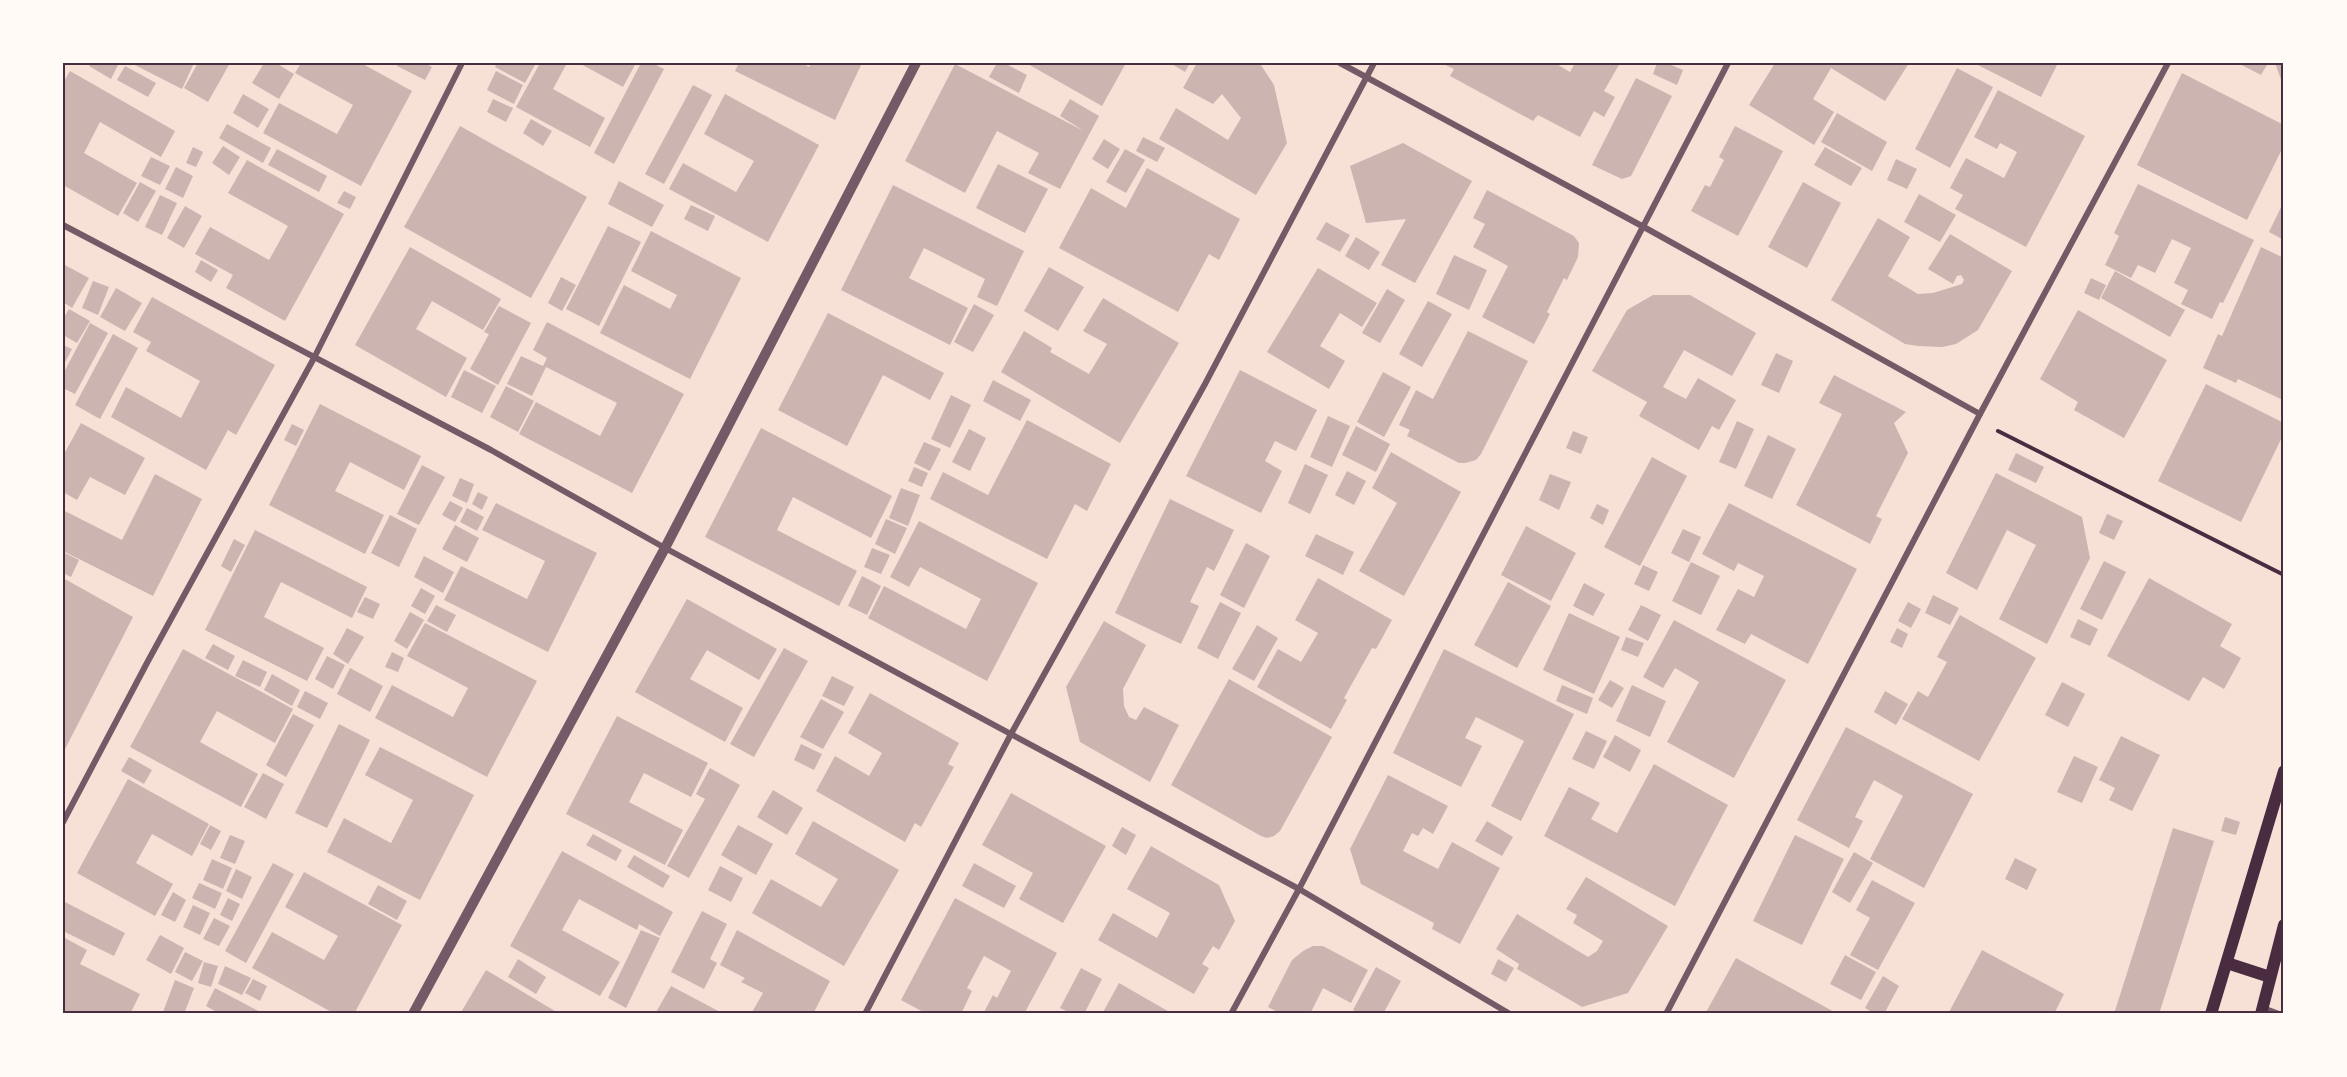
<svg xmlns="http://www.w3.org/2000/svg" width="2347" height="1077" viewBox="0 0 2347 1077" font-family="'Roboto Serif',serif">
<rect width="100%" height="100%" fill="#f7e1d7"/>
<g fill="#ccb4b1">
<polygon points="91,63 119,63 111,79 89,66"/>
<polygon points="131,63 194,63 182,89"/>
<polygon points="198,63 230,63 208,102 184,88"/>
<polygon points="264,63 276,63 294,74 279,99 252,83"/>
<polygon points="301,63 361,63 412,91 361,186 263,133 279,103 337,134 353,105 295,73"/>
<polygon points="398,63 424,63 432,67 425,80 397,66"/>
<polygon points="497,63 536,63 525,83 495,67"/>
<polygon points="540,63 567,63 553,89 605,118 590,147 516,107"/>
<polygon points="579,63 636,63 623,87"/>
<polygon points="641,63 652,63 664,69 614,164 594,153"/>
<polygon points="739,63 802,63 809,67 811,63 862,63 835,120 735,71"/>
<polygon points="997,63 1004,63 1027,75 1019,93 989,77"/>
<polygon points="1026,63 1126,63 1102,106"/>
<polygon points="1170,63 1190,63 1185,72"/>
<polygon points="1197,63 1258,63 1261,65 1274,85 1287,143 1256,195 1159,139 1176,108 1228,140 1241,118 1222,94 1213,104 1183,88"/>
<polygon points="1441,63 1555,63 1570,72 1575,63 1620,63 1604,91 1615,97 1604,117 1594,111 1580,137 1538,115 1533,121 1450,76 1454,69"/>
<polygon points="1657,63 1667,63 1683,70 1677,85 1653,74"/>
<polygon points="1775,63 1909,63 1885,101 1831,68 1813,99 1834,112 1814,145 1749,105"/>
<polygon points="1974,63 2058,63 2041,97"/>
<polygon points="2238,63 2268,63 2261,75"/>
<polygon points="2275,63 2284,63 2284,88"/>
<polygon points="955,64 1084,131 1060,116 1070,99 1099,116 1060,189 1028,173 1039,153 997,131 965,193 905,161"/>
<polygon points="125,66 156,83 148,97 117,80"/>
<polygon points="1957,68 1993,87 1950,168 1915,149"/>
<polygon points="70,71 175,131 161,157 100,122 84,153 137,183 118,216 63,185 63,83"/>
<polygon points="496,71 523,85 514,104 487,90"/>
<polygon points="2182,73 2284,125 2284,145 2247,220 2137,165"/>
<polygon points="1636,78 1672,96 1631,176 1622,179 1592,165"/>
<polygon points="693,85 712,95 664,184 645,174"/>
<polygon points="1998,90 2085,136 2026,247 1955,209 1963,195 1950,188 1966,158 2004,178 2017,152 2000,143 1997,149 1974,137"/>
<polygon points="243,94 269,109 258,128 233,113"/>
<polygon points="725,94 819,145 768,242 669,189 683,163 736,192 754,161 704,134"/>
<polygon points="493,99 513,108 506,122 487,112"/>
<polygon points="1837,113 1887,142 1872,171 1821,142"/>
<polygon points="531,119 552,131 543,146 523,133"/>
<polygon points="227,124 271,148 263,163 219,138"/>
<polygon points="460,126 587,197 531,298 404,227"/>
<polygon points="1735,126 1783,151 1738,236 1691,211 1705,185 1710,187 1724,160 1719,157"/>
<polygon points="1143,137 1165,148 1157,162 1136,151"/>
<polygon points="1104,139 1120,149 1108,169 1092,159"/>
<polygon points="1403,143 1472,181 1415,283 1381,265 1406,219 1366,223 1350,166"/>
<polygon points="223,146 240,157 229,175 212,163"/>
<polygon points="193,147 203,152 196,167 186,163"/>
<polygon points="1825,147 1862,168 1851,186 1814,165"/>
<polygon points="277,149 327,176 319,192 268,165"/>
<polygon points="1125,149 1145,160 1126,193 1106,182"/>
<polygon points="151,157 170,166 160,185 141,176"/>
<polygon points="1896,159 1917,169 1907,189 1887,180"/>
<polygon points="247,160 344,214 285,321 226,288 233,275 195,254 210,227 269,260 288,226 228,193"/>
<polygon points="998,164 1048,189 1025,233 976,208"/>
<polygon points="176,167 193,176 183,198 165,189"/>
<polygon points="1147,168 1240,219 1219,260 1209,254 1178,312 1059,248 1091,188 1126,208"/>
<polygon points="619,181 664,205 652,227 608,204"/>
<polygon points="140,182 156,191 138,222 123,213"/>
<polygon points="1803,182 1841,203 1807,268 1768,247"/>
<polygon points="2138,184 2254,240 2223,303 2220,302 2212,319 2181,304 2188,290 2174,283 2191,248 2172,239 2155,273 2138,265 2131,278 2105,265 2119,236 2114,233"/>
<polygon points="893,185 1024,251 997,306 977,297 985,279 924,248 909,278 968,308 950,345 841,290"/>
<polygon points="1487,190 1574,236 1579,243 1578,257 1567,280 1564,278 1547,312 1550,314 1534,344 1482,317 1508,266 1473,247 1485,224 1473,218"/>
<polygon points="344,191 356,197 350,209 337,203"/>
<polygon points="1919,194 1956,215 1940,242 1904,222"/>
<polygon points="160,195 177,203 162,235 145,227"/>
<polygon points="2284,201 2284,240 2269,232"/>
<polygon points="691,205 715,216 708,231 684,219"/>
<polygon points="185,206 202,216 184,248 167,238"/>
<polygon points="1878,218 1910,237 1888,276 1918,294 1933,293 1962,284 1964,280 1961,275 1957,276 1953,284 1928,269 1950,234 2012,271 1978,330 1956,344 1942,347 1918,346 1905,344 1831,300"/>
<polygon points="1326,222 1350,235 1340,252 1316,239"/>
<polygon points="608,226 641,242 599,326 566,309"/>
<polygon points="651,231 741,278 690,379 600,333 624,285 670,309 677,295 631,271"/>
<polygon points="1356,237 1380,252 1369,270 1345,256"/>
<polygon points="410,247 501,299 483,330 432,301 416,329 467,358 446,397 355,345"/>
<polygon points="2261,247 2284,258 2283,400 2238,379 2236,383 2203,368 2218,334 2222,336"/>
<polygon points="1454,255 1487,270 1469,310 1436,294"/>
<polygon points="201,260 218,270 211,282 195,272"/>
<polygon points="63,264 89,278 72,308 63,302"/>
<polygon points="1049,267 1084,287 1058,331 1024,311"/>
<polygon points="1318,268 1377,303 1362,327 1340,313 1320,346 1345,361 1329,389 1267,352"/>
<polygon points="2115,271 2185,310 2170,337 2101,298"/>
<polygon points="561,277 576,285 562,311 548,303"/>
<polygon points="2091,278 2106,285 2099,300 2084,293"/>
<polygon points="93,281 109,287 98,315 82,308"/>
<polygon points="116,288 142,303 125,331 100,317"/>
<polygon points="1387,289 1405,300 1380,343 1362,333"/>
<polygon points="1653,295 1690,295 1756,333 1732,376 1684,350 1663,387 1686,399 1698,378 1736,400 1719,430 1712,426 1699,450 1639,416 1647,402 1592,371 1627,310"/>
<polygon points="152,297 275,365 236,435 228,430 206,470 111,417 126,387 181,418 200,381 146,351 151,342 133,332"/>
<polygon points="1103,298 1179,343 1120,443 1001,372 1024,331 1052,348 1050,352 1089,374 1107,344 1083,331"/>
<polygon points="1428,301 1452,314 1422,367 1399,354"/>
<polygon points="974,304 994,315 973,352 954,342"/>
<polygon points="499,306 531,323 498,385 470,369 489,334 484,332"/>
<polygon points="69,309 90,321 77,343 63,335 63,319"/>
<polygon points="2078,310 2167,360 2124,438 2074,410 2078,402 2040,379"/>
<polygon points="828,313 944,373 930,400 883,375 847,446 778,410"/>
<polygon points="547,322 684,394 632,493 519,434 536,402 600,436 617,403 546,367 532,396 507,384 521,356 543,366 547,358 533,350"/>
<polygon points="90,323 108,333 75,394 63,388 63,374"/>
<polygon points="1468,331 1528,361 1481,454 1476,460 1465,463 1459,463 1407,436 1410,430 1399,425 1416,390 1433,399"/>
<polygon points="113,334 138,348 100,419 75,405"/>
<polygon points="63,345 72,349 63,366"/>
<polygon points="1776,353 1793,361 1779,393 1761,385"/>
<polygon points="464,370 496,386 482,413 451,397"/>
<polygon points="1240,370 1317,410 1296,451 1275,441 1265,461 1282,471 1261,513 1186,476"/>
<polygon points="1383,372 1411,387 1384,437 1357,422"/>
<polygon points="1834,375 1906,412 1894,423 1908,453 1876,516 1882,519 1870,544 1796,505 1842,414 1819,403"/>
<polygon points="993,380 1031,400 1020,421 983,401"/>
<polygon points="2206,384 2284,423 2284,433 2241,522 2158,481"/>
<polygon points="506,386 534,401 518,432 490,417"/>
<polygon points="951,395 971,405 950,448 931,439"/>
<polygon points="320,404 421,456 404,490 350,462 335,491 384,515 365,554 269,505"/>
<polygon points="1328,416 1350,426 1332,467 1310,457"/>
<polygon points="1027,420 1111,464 1087,511 1075,504 1047,559 930,499 943,472 988,495"/>
<polygon points="1737,421 1754,429 1736,469 1719,462"/>
<polygon points="81,423 145,458 125,495 90,477 77,500 63,492 63,456"/>
<polygon points="292,424 304,430 296,446 284,440"/>
<polygon points="1356,426 1390,444 1376,472 1342,455"/>
<polygon points="761,428 892,496 871,538 793,497 777,530 857,571 839,606 705,537"/>
<polygon points="969,429 986,438 970,471 952,462"/>
<polygon points="1573,431 1588,437 1581,454 1566,448"/>
<polygon points="1768,435 1796,449 1772,499 1744,486"/>
<polygon points="924,442 941,449 930,471 914,463"/>
<polygon points="1391,452 1461,492 1404,596 1359,571 1397,503 1372,488"/>
<polygon points="2016,453 2044,467 2036,483 2008,470"/>
<polygon points="1652,457 1687,476 1640,566 1604,547"/>
<polygon points="1305,464 1328,475 1310,514 1288,503"/>
<polygon points="422,465 445,477 419,525 397,514"/>
<polygon points="914,467 928,473 922,487 908,481"/>
<polygon points="1347,471 1366,481 1354,505 1335,495"/>
<polygon points="1996,473 2082,517 2090,558 2047,644 1999,619 2036,545 2007,530 1977,590 1946,573"/>
<polygon points="155,474 202,499 153,596 63,551 63,510 122,540"/>
<polygon points="1550,474 1571,482 1559,510 1539,500"/>
<polygon points="460,478 474,484 467,503 452,496"/>
<polygon points="901,488 920,495 908,526 889,518"/>
<polygon points="478,492 488,497 482,510 472,504"/>
<polygon points="1170,499 1234,530 1214,571 1207,567 1190,602 1199,606 1181,644 1115,613"/>
<polygon points="450,501 463,508 455,522 442,515"/>
<polygon points="496,503 597,553 548,652 444,600 461,566 527,599 545,561 482,530"/>
<polygon points="1729,503 1857,569 1808,664 1751,634 1745,644 1716,630 1738,589 1754,597 1764,576 1738,563 1734,571 1702,554"/>
<polygon points="1597,504 1609,510 1603,525 1590,518"/>
<polygon points="467,508 484,517 477,531 460,522"/>
<polygon points="2107,514 2123,521 2114,540 2099,533"/>
<polygon points="390,515 417,529 399,567 371,553"/>
<polygon points="886,519 907,528 895,554 875,544"/>
<polygon points="919,521 1038,583 987,681 868,618 884,586 966,629 981,599 920,567 909,587 890,577"/>
<polygon points="455,525 479,538 467,562 442,549"/>
<polygon points="1526,526 1576,553 1551,601 1501,575"/>
<polygon points="1683,529 1701,537 1689,562 1671,553"/>
<polygon points="255,530 367,587 352,618 281,582 264,617 324,648 307,681 205,630"/>
<polygon points="1316,534 1354,552 1343,575 1305,556"/>
<polygon points="234,539 245,545 231,572 221,566"/>
<polygon points="1246,543 1270,556 1244,608 1220,595"/>
<polygon points="872,548 890,555 881,574 864,567"/>
<polygon points="63,552 79,560 71,577 63,573"/>
<polygon points="424,556 454,572 443,593 414,577"/>
<polygon points="2104,561 2126,572 2102,620 2080,609"/>
<polygon points="1691,562 1720,576 1701,615 1672,601"/>
<polygon points="1643,565 1658,572 1649,591 1634,584"/>
<polygon points="862,576 881,586 867,615 848,606"/>
<polygon points="63,578 133,617 63,753"/>
<polygon points="1318,578 1392,620 1376,649 1372,648 1344,698 1347,700 1331,729 1257,687 1278,649 1301,662 1318,633 1295,620"/>
<polygon points="2149,578 2232,624 2220,646 2241,658 2224,689 2203,677 2189,701 2107,656"/>
<polygon points="1508,582 1551,606 1517,668 1474,645"/>
<polygon points="1584,583 1605,594 1593,616 1573,606"/>
<polygon points="421,588 435,596 425,614 411,606"/>
<polygon points="1933,595 1959,608 1950,625 1925,613"/>
<polygon points="365,597 380,604 373,619 357,612"/>
<polygon points="687,599 777,649 759,680 707,650 690,679 743,708 725,742 635,692"/>
<polygon points="1220,602 1241,613 1218,659 1197,648"/>
<polygon points="1908,602 1921,609 1911,628 1898,621"/>
<polygon points="436,605 456,615 447,632 427,621"/>
<polygon points="1641,605 1661,615 1648,641 1628,630"/>
<polygon points="410,612 424,620 407,649 394,641"/>
<polygon points="1569,613 1620,637 1594,694 1543,670"/>
<polygon points="1960,615 2036,658 1979,761 1902,719 1918,691 1928,697 1947,662 1937,657"/>
<polygon points="2078,619 2098,629 2090,646 2070,637"/>
<polygon points="1674,620 1786,680 1734,778 1667,742 1699,682 1675,668 1663,688 1643,677"/>
<polygon points="1104,621 1146,645 1123,689 1124,706 1129,717 1136,720 1144,707 1179,725 1150,782 1080,742 1066,687"/>
<polygon points="425,623 537,681 487,777 375,718 392,685 453,717 468,688 407,656"/>
<polygon points="1257,625 1278,638 1254,681 1232,669"/>
<polygon points="347,628 364,637 348,664 333,654"/>
<polygon points="1897,628 1908,634 1902,648 1890,642"/>
<polygon points="1626,637 1644,643 1638,657 1621,650"/>
<polygon points="213,644 235,656 228,670 205,658"/>
<polygon points="784,648 808,661 754,757 730,744"/>
<polygon points="183,649 293,709 275,743 217,711 200,742 258,774 241,807 130,747"/>
<polygon points="1444,649 1574,714 1521,821 1491,806 1524,741 1476,717 1465,738 1482,746 1461,787 1393,753"/>
<polygon points="392,652 404,658 398,672 385,667"/>
<polygon points="327,656 345,665 333,689 315,679"/>
<polygon points="243,660 267,672 260,687 235,676"/>
<polygon points="350,668 383,686 370,712 337,694"/>
<polygon points="272,674 300,690 292,706 264,690"/>
<polygon points="832,676 854,687 844,706 822,696"/>
<polygon points="1229,679 1332,737 1280,831 1274,836 1267,838 1261,836 1171,785"/>
<polygon points="1610,680 1624,688 1612,708 1598,700"/>
<polygon points="2062,682 2085,694 2068,727 2045,715"/>
<polygon points="1562,685 1593,698 1587,714 1556,701"/>
<polygon points="1632,685 1666,701 1650,737 1616,721"/>
<polygon points="305,691 328,703 320,719 297,707"/>
<polygon points="1885,691 1908,704 1896,725 1874,712"/>
<polygon points="870,693 959,743 948,764 954,767 921,827 915,823 905,842 816,791 835,756 869,776 882,753 848,733"/>
<polygon points="821,699 844,712 823,749 800,737"/>
<polygon points="293,714 314,725 286,777 266,765"/>
<polygon points="617,716 708,763 691,797 644,773 629,802 683,830 665,865 566,814"/>
<polygon points="339,724 370,740 327,828 295,813"/>
<polygon points="1846,727 1973,794 1924,888 1870,859 1903,796 1874,780 1855,817 1863,821 1849,848 1797,820"/>
<polygon points="1586,731 1607,741 1594,769 1572,759"/>
<polygon points="1615,735 1641,750 1630,772 1603,757"/>
<polygon points="2121,736 2160,755 2132,811 2109,800 2115,788 2099,780"/>
<polygon points="801,744 822,754 814,770 794,760"/>
<polygon points="380,747 474,795 420,900 327,852 344,818 391,843 413,800 365,775"/>
<polygon points="2074,756 2098,767 2082,803 2057,792"/>
<polygon points="129,757 152,770 144,784 121,771"/>
<polygon points="1654,764 1728,805 1675,906 1544,836 1569,787 1600,803 1591,819 1617,833"/>
<polygon points="710,768 740,785 689,878 667,866 705,799 696,794"/>
<polygon points="263,773 284,784 266,819 244,807"/>
<polygon points="1388,775 1448,806 1433,834 1423,828 1418,836 1412,833 1403,851 1438,869 1452,842 1500,868 1460,944 1432,929 1434,923 1361,884 1350,849"/>
<polygon points="128,779 209,824 192,856 152,834 136,863 173,884 155,916 77,873"/>
<polygon points="773,790 803,808 787,835 757,817"/>
<polygon points="1011,793 1106,846 1063,923 1019,899 1033,873 982,845"/>
<polygon points="2225,817 2240,822 2236,835 2221,831"/>
<polygon points="813,821 899,870 844,966 752,913 771,879 821,907 838,879 795,854"/>
<polygon points="1487,821 1513,837 1502,856 1475,841"/>
<polygon points="210,825 221,831 211,850 200,844"/>
<polygon points="738,825 773,844 756,875 721,855"/>
<polygon points="1122,827 1136,835 1126,855 1112,846"/>
<polygon points="2173,828 2214,841 2159,1014 2114,1014"/>
<polygon points="593,834 622,850 616,861 586,845"/>
<polygon points="230,835 245,841 235,864 220,858"/>
<polygon points="1795,835 1844,859 1802,945 1753,921"/>
<polygon points="1151,846 1219,885 1235,921 1219,950 1213,946 1202,964 1209,968 1194,994 1098,940 1113,913 1157,938 1170,913 1127,889"/>
<polygon points="562,851 673,912 660,936 639,924 637,930 579,899 562,930 620,962 600,996 510,946"/>
<polygon points="1854,852 1873,863 1850,903 1832,892"/>
<polygon points="634,855 670,876 663,888 627,867"/>
<polygon points="2015,858 2037,869 2027,890 2005,879"/>
<polygon points="212,859 232,868 223,889 203,880"/>
<polygon points="273,863 294,874 246,963 225,951"/>
<polygon points="974,863 1016,886 1004,908 962,886"/>
<polygon points="720,866 743,878 731,902 708,890"/>
<polygon points="236,869 252,877 242,899 226,891"/>
<polygon points="304,872 402,925 354,1014 335,1014 252,968 272,932 324,960 338,936 285,907"/>
<polygon points="1586,877 1668,926 1628,993 1582,1007 1517,969 1519,964 1496,949 1517,914 1588,957 1597,951 1603,941 1573,923 1577,915 1566,909"/>
<polygon points="1872,880 1915,903 1878,970 1850,955 1870,918 1856,910"/>
<polygon points="199,883 222,893 215,909 192,898"/>
<polygon points="378,885 407,901 397,920 368,904"/>
<polygon points="173,892 186,900 175,922 161,915"/>
<polygon points="228,898 240,904 232,921 220,915"/>
<polygon points="955,898 1057,953 1024,1014 983,1014 993,995 997,998 1011,971 984,956 967,988 972,991 961,1014 927,1014 901,1000"/>
<polygon points="63,901 125,933 114,956 65,932 63,936"/>
<polygon points="193,905 210,913 200,935 183,927"/>
<polygon points="702,911 727,924 710,959 717,963 704,989 671,972"/>
<polygon points="214,918 230,926 219,946 203,939"/>
<polygon points="641,930 660,938 626,1008 608,998"/>
<polygon points="737,930 830,981 813,1014 751,1014 763,993 741,982 745,978 720,965"/>
<polygon points="160,935 184,948 171,974 146,960"/>
<polygon points="63,937 87,950 80,964 140,994 130,1014 63,1014"/>
<polygon points="1313,946 1323,946 1368,970 1351,1003 1323,988 1310,1014 1281,1014 1268,1007 1292,960 1303,951"/>
<polygon points="1982,950 2064,994 2054,1014 2044,1014 2039,1011 2037,1014 1948,1014"/>
<polygon points="185,952 203,961 192,981 175,972"/>
<polygon points="1845,955 1876,972 1861,1000 1830,984"/>
<polygon points="1736,958 1838,1014 1705,1014"/>
<polygon points="518,959 546,977 536,994 508,977"/>
<polygon points="1498,959 1514,968 1506,982 1491,974"/>
<polygon points="204,962 218,966 211,987 198,983"/>
<polygon points="225,966 251,978 242,995 218,984"/>
<polygon points="1376,967 1401,981 1383,1014 1360,1014 1353,1010"/>
<polygon points="1081,968 1102,979 1084,1014 1072,1014 1060,1008"/>
<polygon points="486,970 560,1014 460,1014"/>
<polygon points="1883,976 1899,986 1884,1014 1875,1014 1865,1008"/>
<polygon points="253,979 267,986 260,1001 245,993"/>
<polygon points="175,980 194,988 184,1014 170,1014 163,1012"/>
<polygon points="1119,983 1173,1014 1102,1014"/>
<polygon points="671,986 724,1014 655,1014"/>
<polygon points="215,988 264,1014 220,1014 206,1006"/>
</g>
<g fill="none" stroke-linecap="round" stroke-linejoin="round">
<polyline stroke="#4a2c40" stroke-width="4" points="1998,431 2284,575"/>
<g stroke="#755966" stroke-width="6">
<polyline points="1340,63 1642,226 1980,414"/>
<polyline points="63,225 491,450 665,548 1299,889 1510,1014"/>
<polyline points="63,822 148,661 314,358 462,63"/>
<polyline points="2263,1008 2279,1014"/>
<polyline points="865,1014 1011,734 1205,384 1374,63"/>
<polyline points="1231,1014 1299,889 1728,63"/>
<polyline points="1666,1014 1980,414 2168,63"/>
</g>
<polyline stroke="#755966" stroke-width="10" points="413,1014 665,548 916,63"/>
<g stroke="#4a2c40" stroke-width="12">
<polyline points="2227,963 2270,977"/>
<polyline points="2211,1014 2284,771"/>
<polyline points="2261,1014 2284,925"/>
</g>
</g>
<rect width="2347" height="1077" fill="none" stroke="#fffaf5" stroke-width="129"/>
<rect x="64" y="64" width="2218" height="948" fill="none" stroke="#4a2c40" stroke-width="2"/>
</svg>
